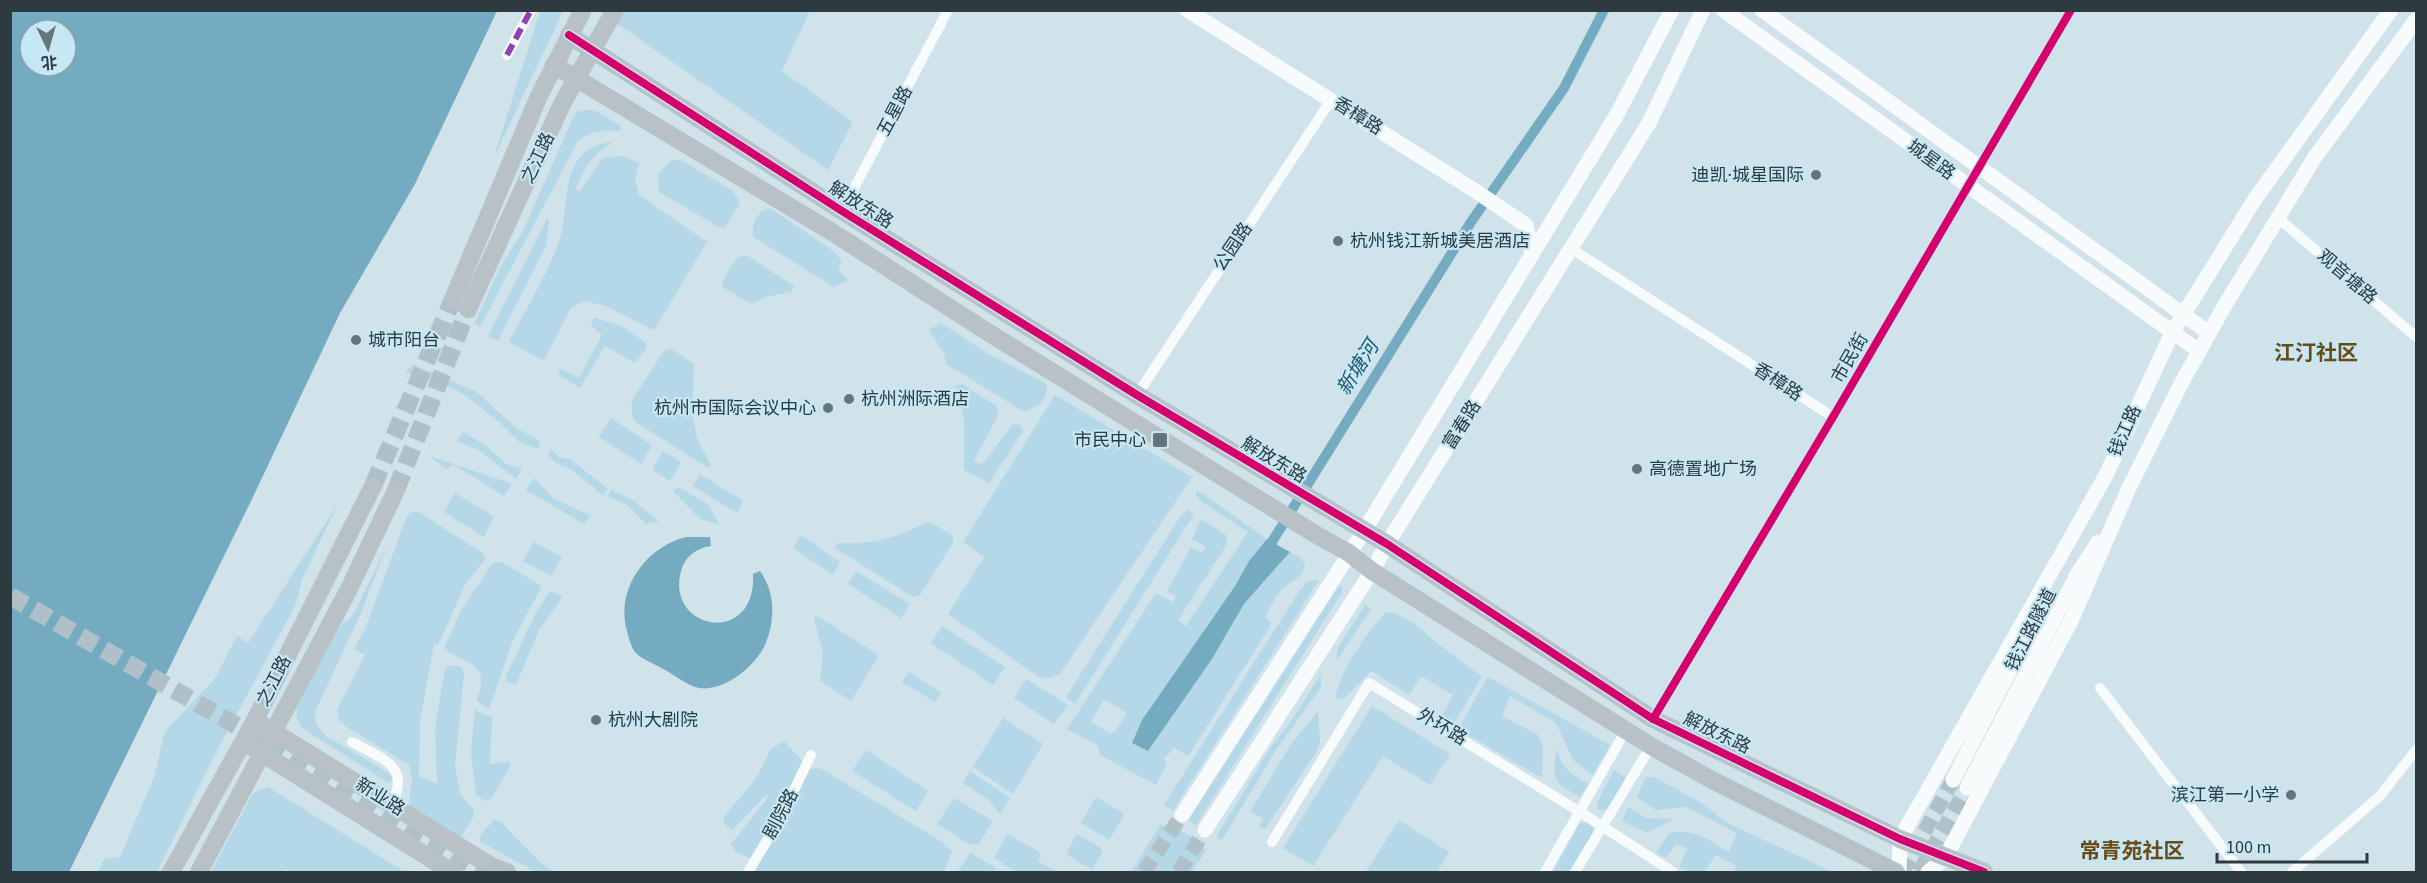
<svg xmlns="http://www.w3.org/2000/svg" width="2427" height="883" viewBox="0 0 2427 883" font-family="'Source Sans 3','Noto Sans SC',sans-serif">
<rect width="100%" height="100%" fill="#d0e2ea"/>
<g fill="#b4d8e7" fill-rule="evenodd">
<polygon points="540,11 563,11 494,157"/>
<polygon points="599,11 810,11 782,71 853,122 828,170"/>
<path d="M 588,110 L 596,111 L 621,126 L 619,131 C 603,130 591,131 578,141 L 480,327 L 474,324 L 501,266 L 523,231 L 573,118 L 577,112 Z"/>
<path d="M 610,142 L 611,144 C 592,153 584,171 575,189 L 579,192 L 603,158 L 622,156 L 639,163 L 635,180 L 639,195 L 707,242 L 654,330 L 606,306 L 584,301 L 571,308 L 544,361 L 509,342 C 525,311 544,280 557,247 C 573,210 554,151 610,142 Z"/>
<polygon points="672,160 681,160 733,191 740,203 725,228 719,227 659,192 658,174"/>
<path d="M 770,208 L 832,250 L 842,261 L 838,270 L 848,280 L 834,287 L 753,237 C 751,224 757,211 770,208 Z"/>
<polygon points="547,219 549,221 546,246 498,341 488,336"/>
<path d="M 741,256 L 748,256 L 794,286 L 791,292 L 765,297 L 752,304 L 722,287 C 724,276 732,261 741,256 Z"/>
<polygon points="595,318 622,326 646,343 647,348 635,363 605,346 580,388 559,375 560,369 579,378 602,335 592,326 591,322"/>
<path d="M 941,323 L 987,353 L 1047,384 C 1048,400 1038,409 1023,411 L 946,364 L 944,353 L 929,330 Z"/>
<polygon points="670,348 694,364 692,415 698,441 711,465 708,468 634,421 631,407 634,397 664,351"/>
<polygon points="414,365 477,392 515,427 541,442 537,449 518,441 499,422 468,397 442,383 405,372"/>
<polygon points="962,384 997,406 998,415 974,461 982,465 1013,424 1020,425 1023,431 989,483 964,470 964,418 956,386"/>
<polygon points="1055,395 1192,477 1060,674 1049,678 1039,677 948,614 984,557 963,542"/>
<polygon points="611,418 652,445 641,464 599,437"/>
<polygon points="463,432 485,445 506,464 522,469 516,479 477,449 457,441"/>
<polygon points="551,449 560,458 570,459 607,488 603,495 570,469 559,465 548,456"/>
<polygon points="663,451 681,462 670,481 652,470"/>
<polygon points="430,456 512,484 504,496 453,464 446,469"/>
<polygon points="700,474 743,501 737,513 693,486"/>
<polygon points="534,478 553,498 591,516 584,524 526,490"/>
<polygon points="678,487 709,505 719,524 700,519 673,491"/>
<polygon points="611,490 631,499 659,521 646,524 627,505 608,496"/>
<path d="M 1197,490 L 1267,539 L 1249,561 L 1235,586 L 1142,720 L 1132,743 L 1149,750 L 1212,659 L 1244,604 L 1290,552 L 1301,558 L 1305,565 C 1303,580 1288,581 1280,592 C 1274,599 1270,608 1265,616 L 1271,624 L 1266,633 L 1188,756 L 1174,748 L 1164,759 L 1167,764 L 1156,785 L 1100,755 L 1097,745 L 1067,729 L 1156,593 L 1173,602 L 1176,596 L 1167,591 L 1191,547 L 1202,553 L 1206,547 L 1192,539 L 1201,519 L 1226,535 L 1227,544 L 1178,620 L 1186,626 L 1248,532 L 1199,500 L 1196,495 ZM 1104,699 L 1127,713 L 1115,732 L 1111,734 L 1091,722 Z"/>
<polygon points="455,493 494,517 484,537 444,512"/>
<polygon points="338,504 303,577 295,606 218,749 157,872 98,872 104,859 120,857 154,777 165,731 214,680 237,636 248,643"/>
<polygon points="1187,510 1194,514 1075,704 1066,697 1180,517"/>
<polygon points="417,511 484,554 485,559 465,585 438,645 434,644 420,721 419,776 437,784 435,728 444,674 447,667 455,665 462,668 464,674 455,765 460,794 474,810 473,818 460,839 412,809 409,803 412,778 409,765 350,729 339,720 337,710 365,655 354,649 365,629 407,516 412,512"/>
<path d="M 928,521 L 953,536 L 953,543 L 920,595 L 913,597 L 835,548 L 838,543 C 872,545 899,538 928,521 Z"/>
<polygon points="801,535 840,562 833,575 793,548"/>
<polygon points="534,542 562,557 551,576 523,561"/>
<path d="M 388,543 L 361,613 L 315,712 L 316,724 L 326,736 L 389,773 L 392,776 L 392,780 L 389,783 L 305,730 C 296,723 296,714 297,703 L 342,623 L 348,621 L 355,611 Z"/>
<path d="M 495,562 L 501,562 L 542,586 L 513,640 L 489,709 L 477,701 C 478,695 481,688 481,682 C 483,661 455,660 444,648 L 461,611 L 491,565 Z"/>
<polygon points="856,571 910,604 901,618 848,584"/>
<polygon points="1319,580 1173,810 1164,805 1300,590 1308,581"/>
<polygon points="1339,586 1343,588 1342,592 1196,825 1188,821"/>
<polygon points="550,591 563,596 539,630 516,685 506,681 506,676 536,613"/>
<polygon points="1365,605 1371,609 1337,660 1337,649"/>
<path d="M 1386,612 C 1406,614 1422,630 1437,643 C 1451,655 1467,665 1482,676 L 1453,725 L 1442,717 L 1453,695 L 1421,676 L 1409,695 L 1371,671 L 1344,699 L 1336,697 C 1339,671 1368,632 1386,612 Z"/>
<polygon points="817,616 877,654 878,657 851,701 820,681 823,652 814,619"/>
<polygon points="942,626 1005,667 993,685 931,643"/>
<polygon points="909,672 941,693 935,702 902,682"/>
<polygon points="1321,674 1321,687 1276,750 1222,840 1216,837 1271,747 1292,720"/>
<polygon points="1488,677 1610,745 1593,775 1573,760 1556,723 1510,696 1502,716 1538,735 1543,747 1542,778 1458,729"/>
<polygon points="1026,679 1068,705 1054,724 1014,698"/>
<polygon points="1372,706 1450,754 1430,785 1383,756 1313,866 1283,848"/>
<polygon points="475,710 492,718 490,764 509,762 510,767 491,799 485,801 476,795 471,752"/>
<polygon points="1318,711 1320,741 1317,751 1265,829 1259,826 1263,818 1250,812 1289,747"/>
<polygon points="1003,718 1043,744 1013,794 973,767"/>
<polygon points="784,741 803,762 780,808 750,858 736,852 731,844 769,796 766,795 732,830 726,827 723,818 755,780 771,749"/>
<path d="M 1557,748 C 1560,768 1573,775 1588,784 L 1580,797 C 1552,781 1552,781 1557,748 Z"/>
<polygon points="866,750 928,791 916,811 852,771"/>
<polygon points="820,768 942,842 952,851 944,872 754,872 783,824 803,770"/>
<polygon points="1614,770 1626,778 1608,808 1601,811 1597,808 1597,803"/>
<polygon points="970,771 1010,798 1000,814 990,801 963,783"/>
<path d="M 1646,777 L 1654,777 L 1700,802 L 1727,823 L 1833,872 L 1734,872 L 1737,866 L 1716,855 L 1704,872 L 1690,872 L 1679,867 L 1687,848 L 1676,845 L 1666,858 L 1656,853 L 1669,833 C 1695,828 1707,839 1729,852 L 1737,833 L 1686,807 L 1656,810 L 1637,797 Z"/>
<polygon points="268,787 405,872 292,872 286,869 284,872 211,872 253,793"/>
<polygon points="1096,797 1123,813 1123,817 1109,840 1081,823"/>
<polygon points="954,798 993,821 978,845 969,844 937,824"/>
<polygon points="1628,807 1646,818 1673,819 1647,833 1622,821"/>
<polygon points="494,820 500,821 542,864 555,872 536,872 481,842 479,837"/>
<polygon points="1399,820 1449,852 1437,872 1366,872"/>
<polygon points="1580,823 1588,823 1593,828 1593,834 1569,872 1553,872"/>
<polygon points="1161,824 1169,829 1172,826 1204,844 1202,848 1206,850 1192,872 1131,872"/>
<polygon points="1007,834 1038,851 1041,855 1038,861 1057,872 1017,872 994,858"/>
<polygon points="1077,834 1101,848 1102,853 1092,870 1066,854"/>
<polygon points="970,853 996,868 993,872 958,872"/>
</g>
<g fill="#75abc0" fill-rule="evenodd">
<path d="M 10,11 L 497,11 L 415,184 L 340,313 L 252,499 L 69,872 L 11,872 ZM 30,30 L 66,30 L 66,66 L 30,66 Z"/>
<path d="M 686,537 L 710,537 L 711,546 C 697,548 685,556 681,571 C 665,631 757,647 753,574 L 760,571 C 776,593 775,621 765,645 C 755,667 721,695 695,687 C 684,683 673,674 663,669 C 655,664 641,659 635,652 C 631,647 629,638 627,631 C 615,589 646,547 686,537 Z"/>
<polygon points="1267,539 1290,552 1244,604 1212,659 1148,751 1132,743 1142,720 1235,586 1249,561"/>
</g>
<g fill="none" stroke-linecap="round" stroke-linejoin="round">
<polyline stroke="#75abc0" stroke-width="10" points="1265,553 1471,222 1564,88 1604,10"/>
<g stroke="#afc0c8" stroke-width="15" stroke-dasharray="15 8" stroke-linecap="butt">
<polyline points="1144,872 1182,815"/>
<polyline points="1179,872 1205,830"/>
<polyline points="1902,872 1953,780"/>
<polyline points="1919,872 1967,788"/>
</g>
<g stroke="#afc0c8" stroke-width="18" stroke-dasharray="18 9" stroke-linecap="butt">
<polyline points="373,486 453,299"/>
<polyline points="396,490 468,309"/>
<polyline points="10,596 281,751 483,872"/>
</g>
<g stroke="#f8fbfc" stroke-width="10">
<polyline points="507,55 531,10"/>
<polyline points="842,211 948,10"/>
<polyline points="2277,217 2416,337"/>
<polyline points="1572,249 1833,417"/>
<polyline points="1137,395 1331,100"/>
<polyline points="2100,688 2241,872"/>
<polyline points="1653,719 1833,417 2071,10"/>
<path d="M 352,742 C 382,759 411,765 392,804"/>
<polyline points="1272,842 1369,683 1580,812 1673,872"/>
<polyline points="748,872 779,821 811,755"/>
<polyline points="1545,872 1626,730"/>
<polyline points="1575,872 1651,746"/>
<polyline points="2292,872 2380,796 2416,750"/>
</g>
<g stroke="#f8fbfc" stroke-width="15">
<polyline points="1187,10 1474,190 1526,225 1532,254"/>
<polyline points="1723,10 2199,351"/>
<polyline points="1762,10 2209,333"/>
<polyline points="1953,780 2044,604"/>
<polyline points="1967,788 2078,573 2098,542"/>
<polyline points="1182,815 1364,531 1616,116 1672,10"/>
<polyline points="1205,830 1372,571 1387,544 1649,123 1703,10"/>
<polyline points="1899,872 1900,839 2105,477 2172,333 2255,199 2391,10"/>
<polyline points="1928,872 1945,858 2072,619 2128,490 2182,382 2225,305 2315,157 2416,20"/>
</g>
<g stroke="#b8c2c6" stroke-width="18">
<polyline points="569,35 842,211 1137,395 1387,544 1653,719 1900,839 1984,872"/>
<polyline points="554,65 832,232 986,331 1315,534 1349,553 1372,571 1651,746 1710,779 1896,872"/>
<polyline points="453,299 539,96 583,10"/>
<polyline points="468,309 562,104 615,10"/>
<polyline points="264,726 491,866 507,872"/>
<polyline points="252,747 452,872"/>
<polyline points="171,872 255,720 373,486"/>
<polyline points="199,872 349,589 396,490"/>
</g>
<polyline stroke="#8e44ad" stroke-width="6" stroke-dasharray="12 6" stroke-linecap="butt" points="507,55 531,10"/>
<g stroke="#c6e7f4" stroke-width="11">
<g id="cycleway">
<polyline points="569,35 842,211 1137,395 1387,544 1653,719 1900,839 1984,872"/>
<polyline points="1653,719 1833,417 2071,10"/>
</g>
</g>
<use href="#cycleway" stroke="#d6006c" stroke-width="8"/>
</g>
<g fill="#66757c" stroke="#c6e7f4" stroke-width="2">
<circle cx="1816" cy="175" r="6"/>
<circle cx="1338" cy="241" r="6"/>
<circle cx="356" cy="340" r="6"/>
<circle cx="849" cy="399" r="6"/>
<circle cx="828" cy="408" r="6"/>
<rect x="1152" y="432" width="16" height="16" rx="3"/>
<circle cx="1637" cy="469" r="6"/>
<circle cx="596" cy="720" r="6"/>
<circle cx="2291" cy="795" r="6"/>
</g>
<g text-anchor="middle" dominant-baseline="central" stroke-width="4.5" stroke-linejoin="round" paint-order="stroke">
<g font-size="18" fill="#2d3a40" stroke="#c6e7f4">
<text transform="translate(895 111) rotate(-62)">五星路</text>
<text transform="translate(1358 116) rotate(32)">香樟路</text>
<text transform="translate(538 158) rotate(-65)">之江路</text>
<text transform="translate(1931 160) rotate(36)">城星路</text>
<text transform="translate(861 205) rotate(32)">解放东路</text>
<text transform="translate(1233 247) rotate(-56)">公园路</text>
<text transform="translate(2347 277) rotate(41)">观音塘路</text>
<text transform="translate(1850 358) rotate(-60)">市民街</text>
<text transform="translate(1778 382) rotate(33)">香樟路</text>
<text transform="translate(1462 425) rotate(-58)">富春路</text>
<text transform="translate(2125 431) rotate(-66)">钱江路</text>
<text transform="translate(1274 460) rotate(31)">解放东路</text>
<text transform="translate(2031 630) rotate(-63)">钱江路隧道</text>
<text transform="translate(274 681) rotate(-63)">之江路</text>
<text transform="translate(1442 727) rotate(31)">外环路</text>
<text transform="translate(1717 733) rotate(26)">解放东路</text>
<text transform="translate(380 797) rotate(32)">新业路</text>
<text transform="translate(781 814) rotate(-62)">剧院路</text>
</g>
<g font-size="18" fill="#2d3a40" stroke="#c6e7f4" text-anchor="start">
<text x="1804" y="175" text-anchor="end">迪凯·城星国际</text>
<text x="1350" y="241">杭州钱江新城美居酒店</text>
<text x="368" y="340">城市阳台</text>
<text x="861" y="399">杭州洲际酒店</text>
<text x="816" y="408" text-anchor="end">杭州市国际会议中心</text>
<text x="1146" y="440" text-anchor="end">市民中心</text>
<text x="1649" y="469">高德置地广场</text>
<text x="608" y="720">杭州大剧院</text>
<text x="2279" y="795" text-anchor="end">滨江第一小学</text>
</g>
<g font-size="20" font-style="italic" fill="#21596d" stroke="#c6e7f4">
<text transform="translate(1358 368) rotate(-58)">新塘河</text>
</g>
<g font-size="21" font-weight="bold" fill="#6a4a15" stroke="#c6e7f4">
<text x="2316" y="353">江汀社区</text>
<text x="2132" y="851">常青苑社区</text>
</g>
</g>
<rect width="2427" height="883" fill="none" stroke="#2d3a40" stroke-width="24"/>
<g transform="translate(48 48) rotate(175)"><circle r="28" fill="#c6e7f4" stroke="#89a2ac" stroke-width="1.5"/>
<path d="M0-4.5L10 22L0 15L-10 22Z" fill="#66757c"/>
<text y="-9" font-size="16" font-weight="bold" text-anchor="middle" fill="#2d3a40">北</text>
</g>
<path d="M2217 853v9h150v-9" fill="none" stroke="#2d3a40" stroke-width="3"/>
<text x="2226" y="853" font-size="18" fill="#2d3a40" stroke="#c6e7f4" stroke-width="4.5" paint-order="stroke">100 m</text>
</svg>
